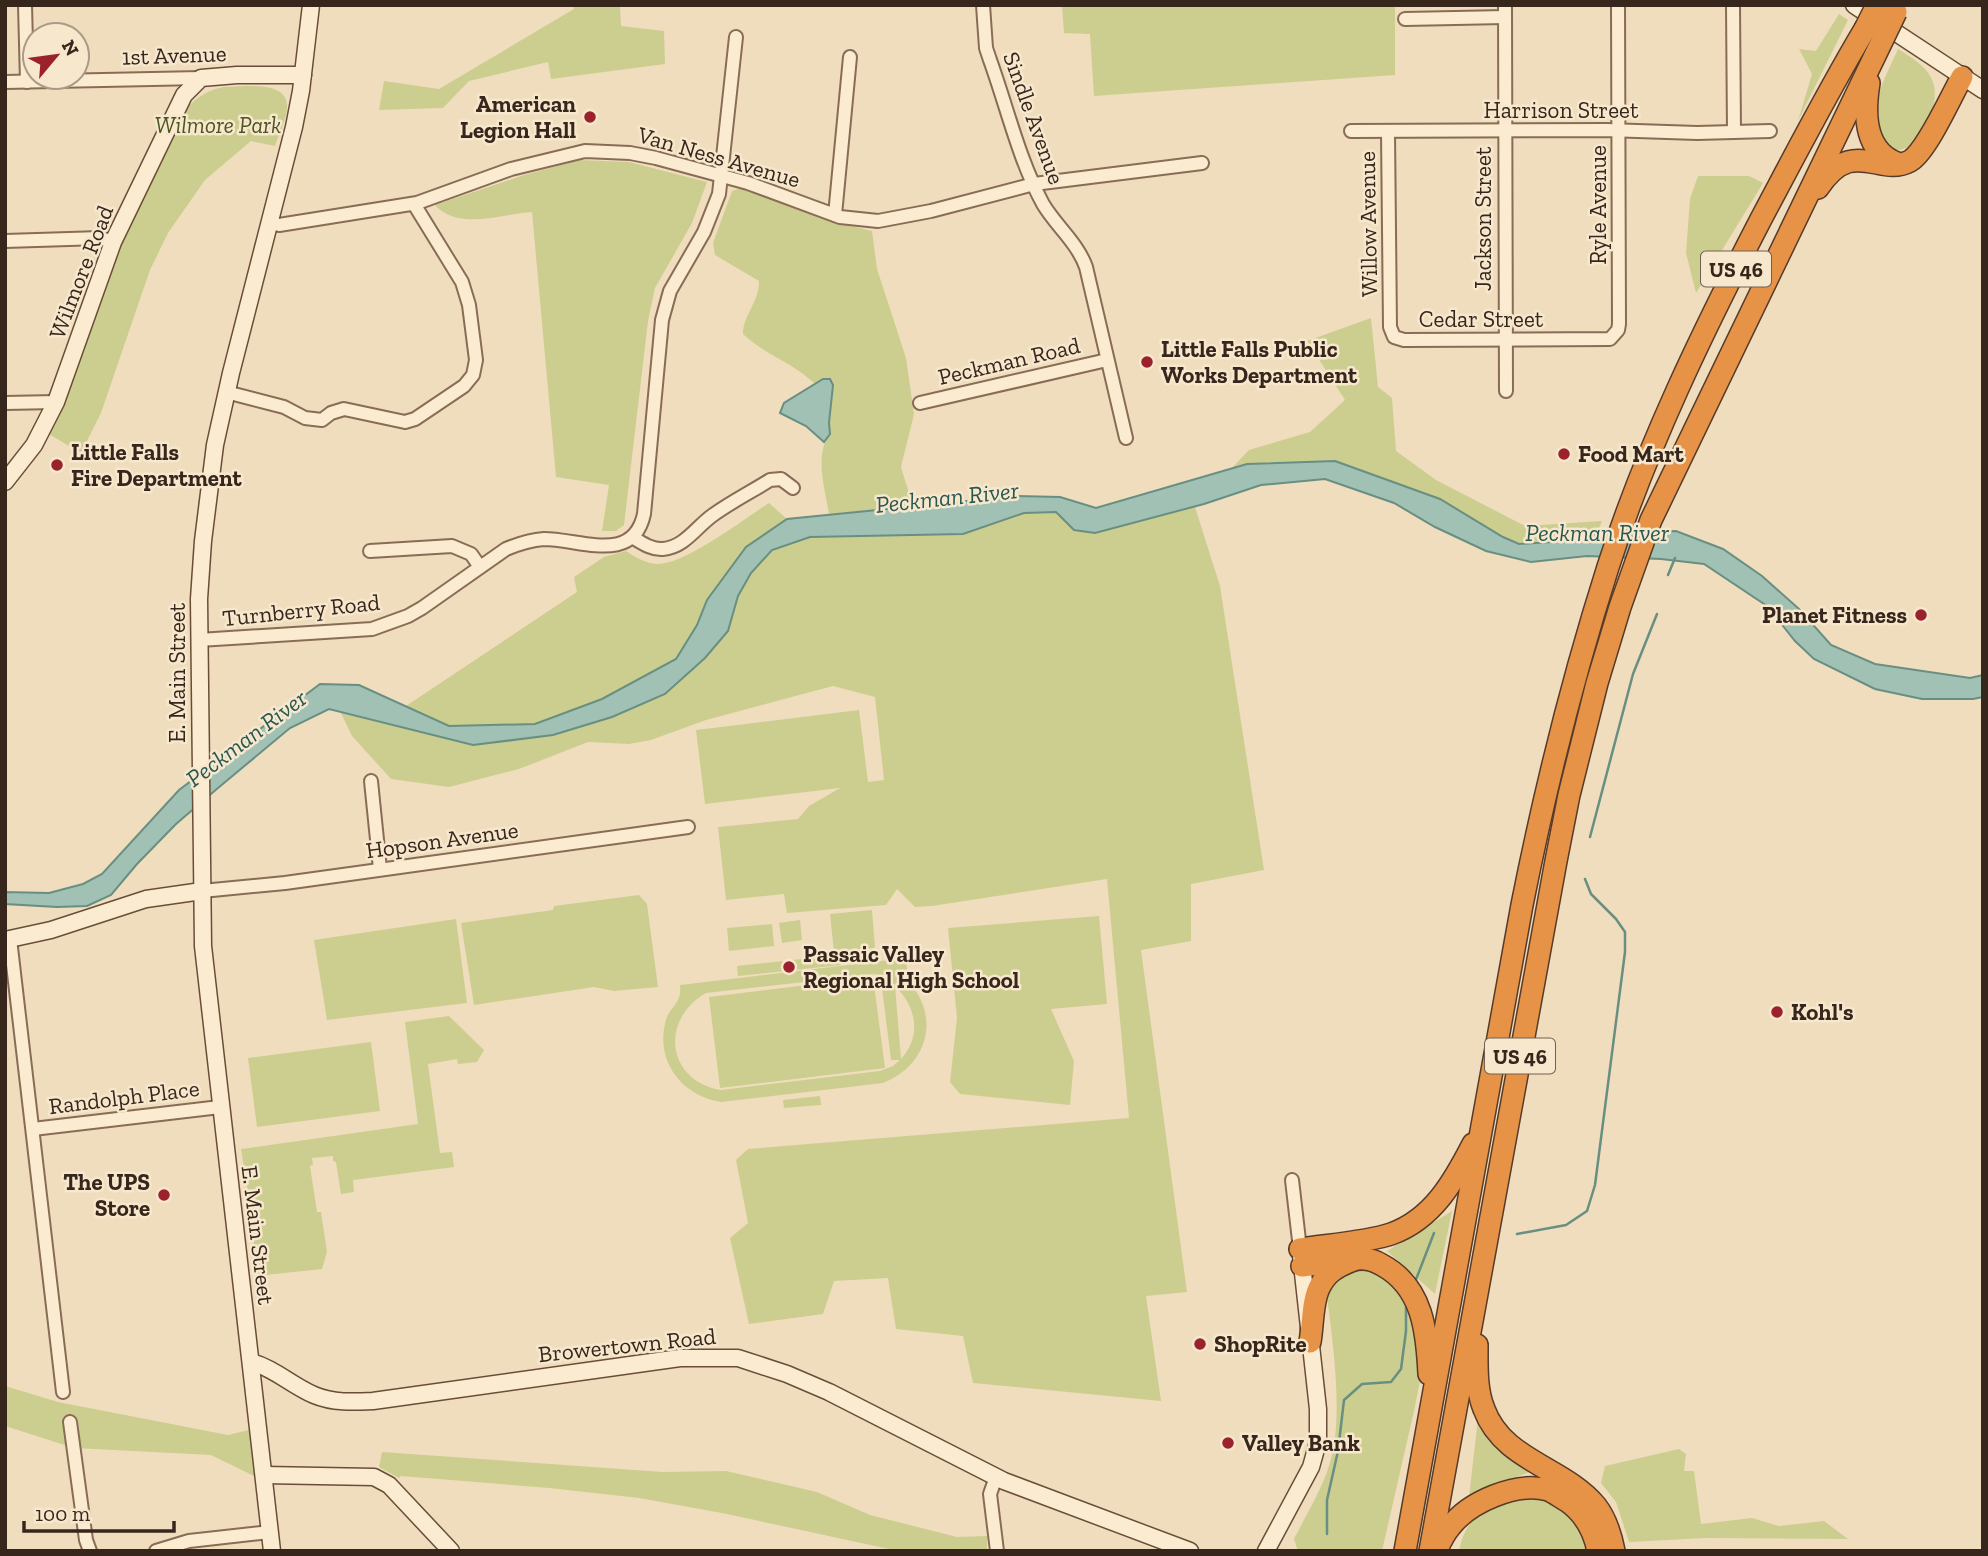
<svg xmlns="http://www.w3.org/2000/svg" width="1988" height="1556" viewBox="0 0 1988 1556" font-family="'Zilla Slab',serif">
<rect width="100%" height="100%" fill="#f0ddbd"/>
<g fill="#ccce90" fill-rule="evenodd">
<polygon points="572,5 620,5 621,26 664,31 665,64 551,79 548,62 469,81 443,108 379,110 384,81 439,89 574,9"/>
<polygon points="1062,5 1395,5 1395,75 1094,96 1090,34 1064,33"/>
<polygon points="1839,14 1848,20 1798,121 1812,74 1799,49 1816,51"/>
<path d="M 1898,49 C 1911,57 1928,67 1933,82 C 1942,108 1916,164 1884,147 C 1870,99 1879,92 1898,49 Z"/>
<path d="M 223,87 C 240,87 285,80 287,104 C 288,116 279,134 275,146 L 251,141 L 205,180 L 168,233 L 150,270 L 101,413 L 81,453 L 47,433 L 113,261 L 181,115 C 193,100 204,91 223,87 Z"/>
<path d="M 580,160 L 629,162 L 707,182 L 692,223 L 655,288 L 648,321 L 624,525 L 616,531 L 602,531 L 609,485 L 556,477 L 532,212 C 501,214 458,231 435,205 L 524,175 Z"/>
<polygon points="1698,176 1749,176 1763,183 1696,293 1686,253 1690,199"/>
<path d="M 741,188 L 831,221 L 872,231 L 877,269 L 906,358 L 914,414 L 901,467 L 913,506 L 829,514 C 825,489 814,455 830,434 L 829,423 L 833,385 L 830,379 L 823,379 L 815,384 C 794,363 765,355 743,334 C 743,315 759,303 759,281 L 715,255 L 713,243 L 732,191 Z"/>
<polygon points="1371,318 1378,387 1392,398 1396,451 1436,480 1525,526 1602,521 1597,534 1552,542 1519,544 1335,461 1260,463 1232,468 1249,450 1310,432 1345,400 1307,341"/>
<path d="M 769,503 L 787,519 L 746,547 L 708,600 L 697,625 L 676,659 L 602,699 L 535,724 L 449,726 L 406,706 L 577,592 L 574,577 L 604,557 L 626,551 C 635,557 645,563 657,564 C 684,565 744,519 769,503 Z"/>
<polygon points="1195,507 1220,586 1264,870 1191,884 1191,941 1141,950 1187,1292 1146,1296 1161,1401 973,1383 963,1336 896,1329 888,1278 834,1281 823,1314 749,1324 730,1238 748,1223 736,1160 748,1149 1129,1118 1107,879 932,906 915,907 897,889 886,905 787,913 784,894 726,900 718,827 798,819 809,806 840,788 705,804 696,730 859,710 868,782 884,780 875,697 833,686 706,720 651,740 629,744 588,742 519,769 449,787 391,779 352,736 340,711 473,745 553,735 612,717 665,693 705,658 728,631 738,596 751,573 772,550 810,537 963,534 1024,513 1057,512 1074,530 1095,533"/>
<polygon points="639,895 647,904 658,987 614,991 594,987 474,1005 461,923 553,910 554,906"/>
<polygon points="872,910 875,948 834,952 830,914"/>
<polygon points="1099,916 1107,1004 1051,1009 1074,1061 1070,1105 960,1094 950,1082 957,1018 948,928"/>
<polygon points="456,919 467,1003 327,1020 314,940"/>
<polygon points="800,920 802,940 782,943 779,923"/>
<polygon points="772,924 774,946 729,951 727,928"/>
<polygon points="840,955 841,965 738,976 737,966"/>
<path d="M 906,958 L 907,970 L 897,972 C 942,1004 934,1063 883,1083 L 721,1102 C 683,1096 656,1063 665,1024 C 668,1006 682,1006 680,985 ZM 875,974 C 909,987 929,1029 901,1059 L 895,986 L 888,980 L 881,980 L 891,1060 L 900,1060 L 893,1066 L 880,1071 L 721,1090 C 667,1081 659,1020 706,993 Z"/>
<polygon points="873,977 885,1068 720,1088 709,997"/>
<polygon points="449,1016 484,1050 477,1062 458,1064 457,1059 428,1064 440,1153 452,1152 454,1167 353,1180 354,1192 341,1194 336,1162 333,1161 333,1156 312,1158 313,1165 310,1166 317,1212 321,1212 327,1252 322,1269 256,1276 252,1219 241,1149 418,1124 405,1022"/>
<polygon points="371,1042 380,1111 257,1127 248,1058"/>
<polygon points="820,1096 821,1105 784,1108 783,1100"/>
<polygon points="1452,1211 1435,1294 1387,1251"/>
<path d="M 1353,1263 L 1396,1280 L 1426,1351 L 1414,1411 L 1382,1551 L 1298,1551 L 1294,1539 C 1306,1515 1321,1491 1329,1466 C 1345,1417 1332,1339 1326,1288 Z"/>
<polygon points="5,1386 58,1402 228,1435 253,1429 258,1478 211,1455 74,1448 5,1426"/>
<polygon points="1479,1410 1534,1470 1469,1497"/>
<polygon points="1679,1449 1686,1454 1684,1471 1694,1471 1701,1524 1752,1518 1779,1526 1824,1521 1848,1539 1706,1538 1629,1542 1616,1502 1601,1483 1605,1466"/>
<polygon points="382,1452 663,1472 726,1471 817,1492 870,1515 957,1537 987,1536 987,1551 898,1551 722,1513 639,1498 549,1488 401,1476 399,1478 379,1467"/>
<path d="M 1513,1496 L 1554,1498 L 1581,1518 L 1592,1551 L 1459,1551 C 1466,1516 1484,1509 1513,1496 Z"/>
</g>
<g fill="#a1c1b5" stroke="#688f82" stroke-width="2">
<polygon points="823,379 830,379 833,385 829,423 830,434 824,442 806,426 780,413 784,403"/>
<polygon points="1335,461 1440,499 1503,537 1519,544 1552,542 1597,534 1676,531 1723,549 1762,576 1799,609 1831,645 1875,664 1970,678 1983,675 1983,697 1973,699 1922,699 1875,689 1814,659 1795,641 1767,606 1704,564 1661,559 1587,556 1531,562 1486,551 1435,527 1394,503 1325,479 1261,485 1204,504 1095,533 1074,530 1056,512 1024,513 963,534 810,537 772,550 751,573 738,596 728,631 705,658 665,694 612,717 553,735 473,745 329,709 290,728 218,788 176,824 137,864 111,895 87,906 57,907 5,904 5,892 49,893 83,884 102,874 179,790 320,684 359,685 449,726 535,724 602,699 676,659 697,625 707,600 746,547 787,519 1017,496 1060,497 1096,508 1247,464"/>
</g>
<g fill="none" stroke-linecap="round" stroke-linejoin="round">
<g stroke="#688f82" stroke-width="2.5">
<polyline points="1668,575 1675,558"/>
<polyline points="1590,837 1633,674 1657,614"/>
<polyline points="1517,1234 1566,1225 1587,1211 1595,1185 1625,952 1625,932 1616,919 1591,894 1585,879"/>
<polyline points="1415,1282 1434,1233"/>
<polyline points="1327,1534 1327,1500 1338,1451 1344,1400 1362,1384 1391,1382 1401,1369 1406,1331 1406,1305"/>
</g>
<g stroke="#896c55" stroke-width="16">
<g id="street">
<polyline points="25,5 27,82"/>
<path d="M 983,5 L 986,48 L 990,60 C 1007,107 1019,160 1043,204 C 1056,226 1077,242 1086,267 L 1126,438"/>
<polyline points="1505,5 1506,391"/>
<polyline points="1733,5 1734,132"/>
<polyline points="1405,19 1505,17"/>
<polyline points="5,82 201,78"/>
<polyline points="1351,131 1607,130 1697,133 1770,131"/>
<polyline points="1388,132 1390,327 1394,337 1404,340 1610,339 1618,330 1619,324 1618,5"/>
<polyline points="835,215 850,57"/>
<polyline points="270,223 279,225 417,203 511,169 585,151 630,153 656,158 748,183 840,217 878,221 931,211 1034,184 1202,163"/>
<polyline points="5,241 101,238 113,242"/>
<polyline points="226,392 284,407 305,418 322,420 331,413 344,409 405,422 415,419 464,386 473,375 476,360 469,305 462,282 414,204"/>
<polyline points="5,403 56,402"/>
<polyline points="920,403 1107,360"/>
<path d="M 632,537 C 642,543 652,550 663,549 C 685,547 696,527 713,515 C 731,502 751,492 770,480 L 781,479 L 793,488"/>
<polyline points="370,551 452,546 471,554 480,567"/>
<path d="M 199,640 L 372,629 L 408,616 L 422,608 L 506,549 C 518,544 531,540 544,539 C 580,539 633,565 644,514 L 662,320 L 670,291 L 704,232 L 719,194 L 736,37"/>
<polyline points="371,781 380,869"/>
<polyline points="202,891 285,883 688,827"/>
<polyline points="10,939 63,1392"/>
<polyline points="33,1129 220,1107"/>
<polyline points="1292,1180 1300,1249"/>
<polyline points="70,1422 86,1540 90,1551"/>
<polyline points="996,1477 990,1494 997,1551"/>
<polyline points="156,1551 189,1541 270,1532"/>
</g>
</g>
<g stroke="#6a4d38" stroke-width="19">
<g id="secondary">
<polyline points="1854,5 1983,90"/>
<polyline points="5,482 34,445 56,402 113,242 184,95 201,78 237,75 303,75"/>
<polyline points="5,940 51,930 146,899 202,891"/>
<path d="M 251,1362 C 274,1368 291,1385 314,1395 C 333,1403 353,1402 373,1401 L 680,1358 L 738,1358 L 787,1374 L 829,1392 L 1004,1481 L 1190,1551"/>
<polyline points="264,1475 374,1477 389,1485 451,1551"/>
<polyline points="272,1551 203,946 199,599 203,541 215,445 231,373 294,127 301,91 311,5"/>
<polyline points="1266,1551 1311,1467 1318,1442 1318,1409 1301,1255"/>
</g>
</g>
<g stroke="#563b2a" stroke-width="24">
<g id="highway">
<path d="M 1869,83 C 1864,113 1864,151 1897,163"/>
<path d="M 1818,188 C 1853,135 1879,178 1910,161 C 1927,151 1951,96 1962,77"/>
<path d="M 1300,1249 C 1326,1245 1368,1242 1391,1234 C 1433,1219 1454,1181 1473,1144"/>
<polyline points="1302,1266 1345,1260"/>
<path d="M 1310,1342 C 1313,1325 1312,1303 1319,1288 C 1326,1273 1336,1267 1351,1261 C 1361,1257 1372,1259 1382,1265 C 1423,1287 1427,1332 1429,1374"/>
<path d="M 1477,1345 C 1477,1366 1476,1390 1484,1409 C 1503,1461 1564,1467 1596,1506 C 1606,1519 1611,1535 1614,1551"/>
<path d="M 1405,1551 L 1522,905 C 1545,789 1572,680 1608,567 C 1647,446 1703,331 1761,219 C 1795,155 1828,91 1865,29"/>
<polyline points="1430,1551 1556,861 1569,795 1597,683 1620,607 1651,520 1883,39"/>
<path d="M 1436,1551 C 1440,1543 1444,1534 1450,1527 C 1469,1502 1517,1481 1548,1490 C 1554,1492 1561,1498 1567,1501 C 1584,1513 1594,1530 1598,1551"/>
</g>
</g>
<use href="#street" stroke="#fbebd0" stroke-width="12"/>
<use href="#secondary" stroke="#fbebd0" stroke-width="16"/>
<use href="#highway" stroke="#e69347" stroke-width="21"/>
<g stroke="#563b2a" stroke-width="24" stroke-linecap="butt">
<g id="highway-bridge">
<polyline points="1865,29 1877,5"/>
<polyline points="1883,39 1896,12"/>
</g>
</g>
<use href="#highway-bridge" stroke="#e69347" stroke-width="21"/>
</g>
<g fill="#9b222c" stroke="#f7e7cd" stroke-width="2.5">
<circle cx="590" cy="117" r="7"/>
<circle cx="1147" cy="362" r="7"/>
<circle cx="1564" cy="454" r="7"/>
<circle cx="57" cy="465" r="7"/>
<circle cx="1921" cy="615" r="7"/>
<circle cx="789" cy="967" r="7"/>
<circle cx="1777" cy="1012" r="7"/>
<circle cx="164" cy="1195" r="7"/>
<circle cx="1200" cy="1344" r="7"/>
<circle cx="1228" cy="1443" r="7"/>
</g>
<g text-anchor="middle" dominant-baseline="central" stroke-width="5" stroke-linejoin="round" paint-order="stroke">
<g fill="#f7e7cd" stroke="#716050" stroke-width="2">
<rect x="1701" y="251.5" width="70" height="35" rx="5"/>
<rect x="1485" y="1038.5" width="70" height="35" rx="5"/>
</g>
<g font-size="21" font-weight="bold" fill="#37261b">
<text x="1736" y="269">US 46</text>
<text x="1520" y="1056">US 46</text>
</g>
<g font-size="23" fill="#37261b" stroke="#f7e7cd">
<text transform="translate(174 55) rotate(-2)">1st Avenue</text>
<text x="1561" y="110">Harrison Street</text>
<text transform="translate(1034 118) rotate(70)">Sindle Avenue</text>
<text transform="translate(719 157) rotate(16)">Van Ness Avenue</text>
<text transform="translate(1598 205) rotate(-90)">Ryle Avenue</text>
<text transform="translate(1483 219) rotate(-90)">Jackson Street</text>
<text transform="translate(1368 224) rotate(-91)">Willow Avenue</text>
<text transform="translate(81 272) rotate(-69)">Wilmore Road</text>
<text x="1481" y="319">Cedar Street</text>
<text transform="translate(1009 361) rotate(-13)">Peckman Road</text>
<text transform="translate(301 610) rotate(-6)">Turnberry Road</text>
<text transform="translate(177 673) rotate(-90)">E. Main Street</text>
<text transform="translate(442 840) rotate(-8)">Hopson Avenue</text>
<text transform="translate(124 1097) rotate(-7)">Randolph Place</text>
<text transform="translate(258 1235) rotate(83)">E. Main Street</text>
<text transform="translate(627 1345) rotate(-6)">Browertown Road</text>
</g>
<g font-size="23" font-weight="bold" fill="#37261b" stroke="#f7e7cd" text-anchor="start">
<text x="576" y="104" text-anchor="end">American<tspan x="576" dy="26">Legion Hall</tspan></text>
<text x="1161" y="349">Little Falls Public<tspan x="1161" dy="26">Works Department</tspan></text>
<text x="71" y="452">Little Falls<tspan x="71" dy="26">Fire Department</tspan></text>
<text x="1578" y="454">Food Mart</text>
<text x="1907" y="615" text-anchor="end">Planet Fitness</text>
<text x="803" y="954">Passaic Valley<tspan x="803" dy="26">Regional High School</tspan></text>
<text x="1791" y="1012">Kohl's</text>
<text x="150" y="1182" text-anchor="end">The UPS<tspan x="150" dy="26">Store</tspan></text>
<text x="1214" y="1344">ShopRite</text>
<text x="1242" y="1443">Valley Bank</text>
</g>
<g font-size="23" font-style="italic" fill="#4c5520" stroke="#f7e7cd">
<text x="218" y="125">Wilmore Park</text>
</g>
<g font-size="24" font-style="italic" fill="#295851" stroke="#f7e7cd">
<text transform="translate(947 497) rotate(-6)">Peckman River</text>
<text x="1597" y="532">Peckman River</text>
<text transform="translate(246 738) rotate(-37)">Peckman River</text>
</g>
</g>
<rect width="1988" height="1556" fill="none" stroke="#37261b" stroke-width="14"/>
<g transform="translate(56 56) rotate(61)"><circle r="33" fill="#f7e7cd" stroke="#aa9a86" stroke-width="2"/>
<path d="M0-5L12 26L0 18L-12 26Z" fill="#9b222c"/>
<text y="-10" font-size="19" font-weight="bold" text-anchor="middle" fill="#37261b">N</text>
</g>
<path d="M24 1521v10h150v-10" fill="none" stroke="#37261b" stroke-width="3.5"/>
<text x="35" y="1521" font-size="21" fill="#37261b" stroke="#f7e7cd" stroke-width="5" paint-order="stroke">100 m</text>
</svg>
